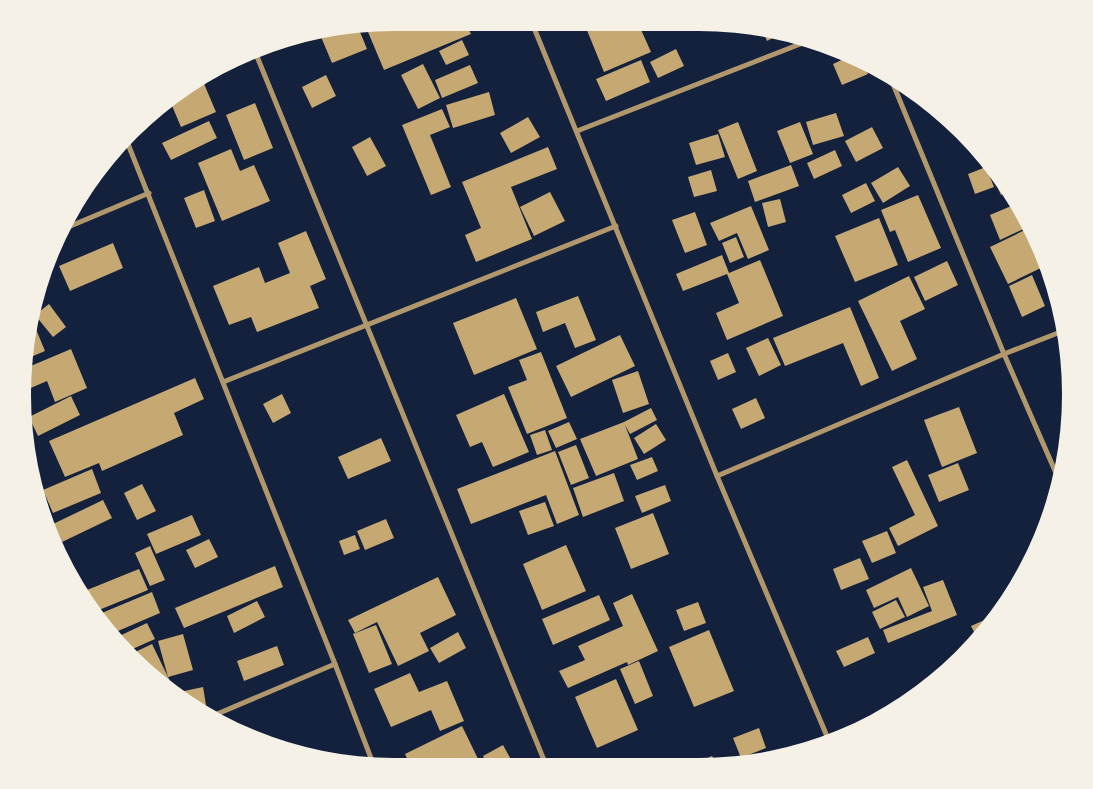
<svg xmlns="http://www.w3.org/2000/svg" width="1093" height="789" viewBox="0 0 1093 789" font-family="Signika,sans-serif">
<rect width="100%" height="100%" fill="#14213d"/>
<g fill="#c6a872">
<polygon points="390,23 466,23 471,34 384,70 368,32"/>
<polygon points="584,23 638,23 651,52 604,72"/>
<polygon points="358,27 367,49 332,63 319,32"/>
<polygon points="763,31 773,32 782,33 767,41"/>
<polygon points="462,40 469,55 446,65 439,51"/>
<polygon points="676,49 684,66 658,78 650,62"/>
<polygon points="846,58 865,67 868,74 842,85 833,64"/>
<polygon points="641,60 650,82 606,101 596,79"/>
<polygon points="423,64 440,98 418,109 401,75"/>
<polygon points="470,65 478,83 442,98 435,80"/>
<polygon points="326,75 336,96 312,108 302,87"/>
<polygon points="202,79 216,112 181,127 170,101 188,85"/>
<polygon points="489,92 495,115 453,128 446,105"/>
<polygon points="255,103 273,148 244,160 226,115"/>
<polygon points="442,109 450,127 430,135 451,187 431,195 402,125"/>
<polygon points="836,113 844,136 813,145 806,122"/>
<polygon points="528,117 540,137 511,153 500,133"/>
<polygon points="209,121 217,138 171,160 162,143"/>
<polygon points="738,122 757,171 738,179 718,130"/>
<polygon points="800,122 813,154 790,163 777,131"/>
<polygon points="872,127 883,148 856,162 845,141"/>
<polygon points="718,134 725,157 696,165 689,143"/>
<polygon points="370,137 386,166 367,176 352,147"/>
<polygon points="548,147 557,169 511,187 532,239 476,262 465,235 481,228 462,182"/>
<polygon points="231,149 240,171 254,165 270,201 222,221 198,163"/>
<polygon points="835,150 842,166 814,179 807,163"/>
<polygon points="791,165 799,186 755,202 748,181"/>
<polygon points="991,165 993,168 1008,191 1001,195 988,166"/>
<polygon points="898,167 910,186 883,203 871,183"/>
<polygon points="986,167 994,187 975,194 968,174"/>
<polygon points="711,170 717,191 694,197 688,177"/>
<polygon points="866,183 875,201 851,213 842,195"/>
<polygon points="204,190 215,221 196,228 184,198"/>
<polygon points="550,192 565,221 534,236 520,207"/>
<polygon points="918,195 941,248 908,262 895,230 890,232 881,210"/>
<polygon points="780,199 786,222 768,227 762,203"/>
<polygon points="1016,204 1030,226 1000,240 990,215"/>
<polygon points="751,206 769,250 748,259 737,233 719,241 710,223"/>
<polygon points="695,212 707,245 685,253 672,220"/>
<polygon points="879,218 898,265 855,282 835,236"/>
<polygon points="1027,229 1045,266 1008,284 990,247"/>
<polygon points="306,231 326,279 310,286 319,308 257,332 251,317 229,325 213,286 259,267 265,283 290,273 278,243"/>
<polygon points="736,237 744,257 730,263 722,243"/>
<polygon points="113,243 123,268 70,291 59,266"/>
<polygon points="722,255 729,273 760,260 783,316 727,340 716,313 739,303 727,274 683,291 676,274"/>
<polygon points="947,261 958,285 925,301 914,277"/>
<polygon points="1032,275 1045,306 1022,317 1009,286"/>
<polygon points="909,276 925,309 900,321 917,359 892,371 858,301"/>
<polygon points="578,296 596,340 575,348 565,323 543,332 536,312"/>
<polygon points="516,298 537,349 474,375 453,323"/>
<polygon points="49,304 66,327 53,337 35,315"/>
<polygon points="850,307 879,378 861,386 843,343 785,366 773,338"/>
<polygon points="33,322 45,351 26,359 26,346"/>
<polygon points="620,335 635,366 571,397 556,366"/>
<polygon points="768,338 781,365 759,376 746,348"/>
<polygon points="71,349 87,388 55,402 47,381 26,390 26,368"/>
<polygon points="541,352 567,418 527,434 508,387 527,380 519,360"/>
<polygon points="728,353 736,372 718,380 710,361"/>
<polygon points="638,371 649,404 623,413 612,380"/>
<polygon points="195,378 204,399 174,413 183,435 102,471 99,463 65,477 49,441"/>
<polygon points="282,394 291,413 273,423 263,404"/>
<polygon points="504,394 529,452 493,467 482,442 470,447 456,415"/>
<polygon points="71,396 80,415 38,436 29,417"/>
<polygon points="756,398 765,418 741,429 732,409"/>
<polygon points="959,407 977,453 942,467 924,420"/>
<polygon points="651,408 657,420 630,434 625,425 638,459 596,476 580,439 624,422"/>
<polygon points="569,422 577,439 556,448 548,431"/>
<polygon points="656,424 666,440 644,454 634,438"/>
<polygon points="545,430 552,450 537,455 530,435"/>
<polygon points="381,438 391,461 348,479 338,457"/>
<polygon points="576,445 589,478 571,485 558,452"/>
<polygon points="555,451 579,515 557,524 546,495 471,524 457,489"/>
<polygon points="30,453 38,474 34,476 29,454"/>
<polygon points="652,457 658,471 637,480 630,465"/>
<polygon points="907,460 938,526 898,546 889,528 915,515 892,467"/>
<polygon points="958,463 969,490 939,502 928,475"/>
<polygon points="92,469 101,493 53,513 43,490"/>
<polygon points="614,473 624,501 583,517 573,488"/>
<polygon points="142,484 156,511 137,520 124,493"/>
<polygon points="665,485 671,501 642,513 635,496"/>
<polygon points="103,500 112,518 62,542 53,524"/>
<polygon points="545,502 554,526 528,535 519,511"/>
<polygon points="653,513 669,554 631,569 615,528"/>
<polygon points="192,515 201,535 156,554 147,534"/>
<polygon points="386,519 394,538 365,550 357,531"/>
<polygon points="887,531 896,553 872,563 862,541"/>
<polygon points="355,535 360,549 344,555 339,541"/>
<polygon points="209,539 218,557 195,568 186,550"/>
<polygon points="566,545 586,591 542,610 523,564"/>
<polygon points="150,546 165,580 150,586 135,553"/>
<polygon points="860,558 869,579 841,590 833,569"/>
<polygon points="275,566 283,587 184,628 175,608"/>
<polygon points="911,568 929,606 907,617 898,597 874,608 866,590"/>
<polygon points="139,569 148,590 94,612 82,592"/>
<polygon points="438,577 456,615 420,633 429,651 398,666 377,622 355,633 348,620"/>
<polygon points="943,580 957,615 888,643 883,630 932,611 923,587"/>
<polygon points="152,592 160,613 111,634 99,620 97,615"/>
<polygon points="632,594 658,651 628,665 627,662 568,688 559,671 585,660 578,646 623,626 613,603"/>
<polygon points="599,595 610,620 553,645 542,619"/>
<polygon points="896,600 905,617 880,629 872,612"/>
<polygon points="257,601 265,617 234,633 227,616"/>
<polygon points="698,602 706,623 684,631 676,610"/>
<polygon points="996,615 978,640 971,626"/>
<polygon points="147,623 155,639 128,651 115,638"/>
<polygon points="376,625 392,664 369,673 353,634"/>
<polygon points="709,630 734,691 694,707 669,647"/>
<polygon points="458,632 466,648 439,663 430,648"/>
<polygon points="183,634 193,670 168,677 158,641"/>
<polygon points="868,637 875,653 844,667 836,651"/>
<polygon points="152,644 170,681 163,684 149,674 131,654"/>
<polygon points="277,646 284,665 244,681 237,661"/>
<polygon points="639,661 653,696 635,704 620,669"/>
<polygon points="410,673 419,692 447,681 464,721 440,731 431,710 391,727 374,689"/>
<polygon points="616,679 638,730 597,748 575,697"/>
<polygon points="203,687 206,705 195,707 175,693"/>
<polygon points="462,726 481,765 410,765 405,754"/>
<polygon points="759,728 766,748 741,758 733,738"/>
<polygon points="503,745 514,765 487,765 483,756"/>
<polygon points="712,756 716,763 695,764"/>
</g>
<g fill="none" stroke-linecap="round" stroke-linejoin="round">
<g stroke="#b1986c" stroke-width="5">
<polyline points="532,23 717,476 829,741"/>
<polyline points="256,54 546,765"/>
<polyline points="891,79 1004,354 1059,480"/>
<polyline points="577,131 808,41"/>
<polyline points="126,139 335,664 374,766"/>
<polyline points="61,230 149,193"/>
<polyline points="223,382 616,226"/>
<polyline points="717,476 1004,354 1063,331"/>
<polyline points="210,717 335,664"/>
</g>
</g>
<path d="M0 0H1093V789H0ZM394 31H699A363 363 0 0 1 1062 394V395A363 363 0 0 1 699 758H394A363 363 0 0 1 31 395V394A363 363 0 0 1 394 31Z" fill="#f6f1e7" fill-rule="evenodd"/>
</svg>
